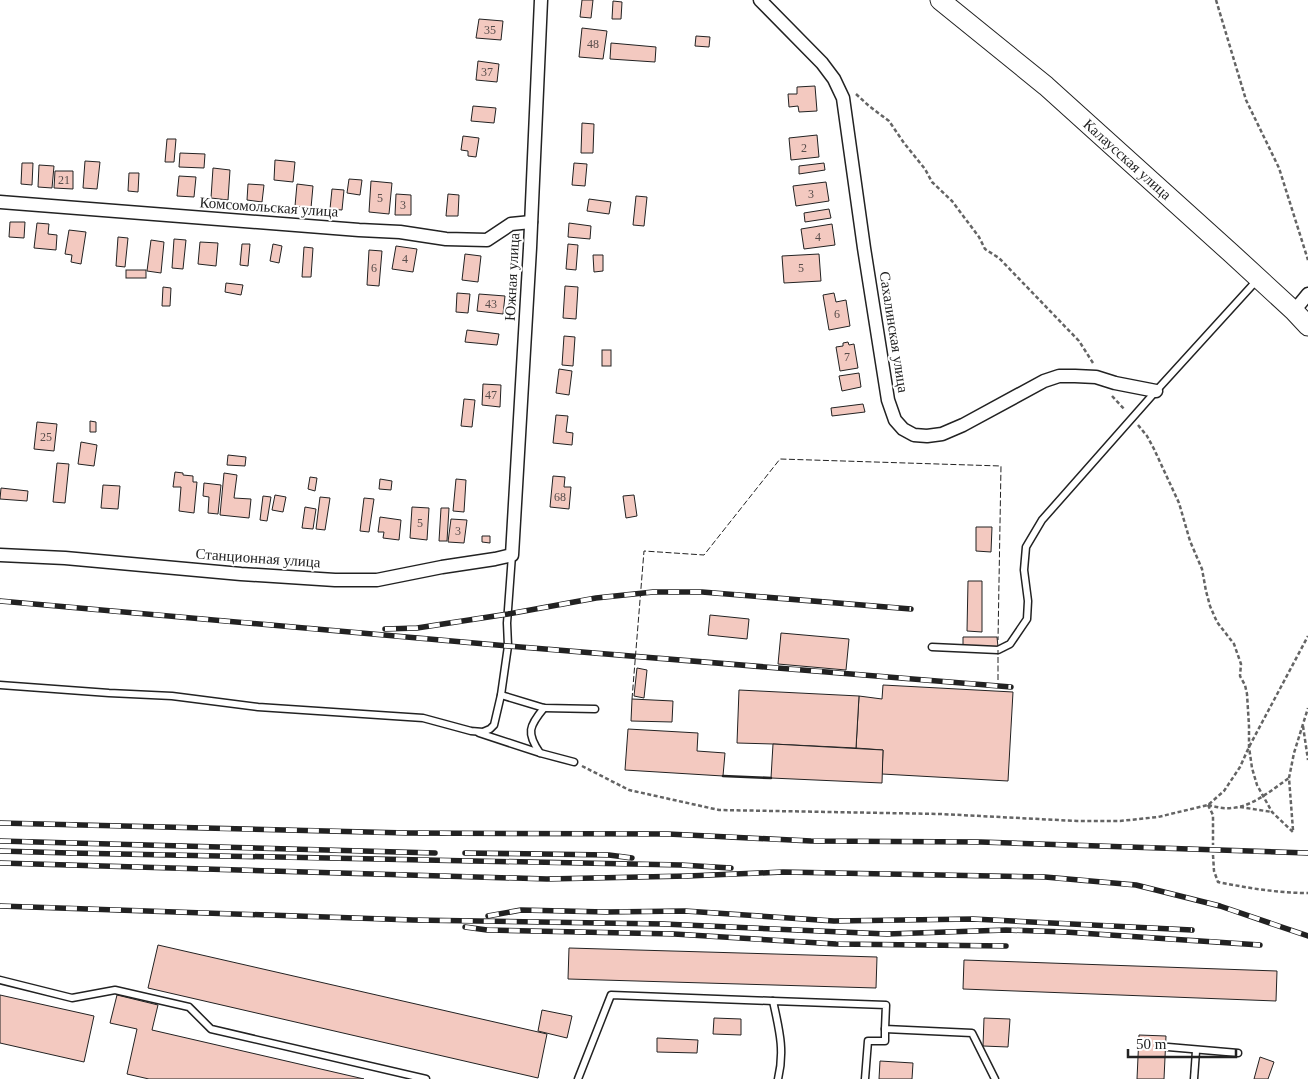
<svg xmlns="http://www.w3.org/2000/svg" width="1308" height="1079" viewBox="0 0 1308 1079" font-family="Georgia,serif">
<rect width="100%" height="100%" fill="#fff"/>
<g fill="#f3c9c0" stroke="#222">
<polygon points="582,0 593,0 591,18 580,17"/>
<polygon points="613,1 622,2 621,19 612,19"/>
<polygon points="479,19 503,21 501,40 476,38"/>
<polygon points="582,28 607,31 603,59 579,57"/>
<polygon points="696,36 710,37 709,47 695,46"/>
<polygon points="611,43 656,47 655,62 610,59"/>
<polygon points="478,61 499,64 497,82 476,80"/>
<polygon points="815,86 817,111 799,112 798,106 789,107 788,94 797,94 797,87"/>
<polygon points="473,106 496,108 494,123 471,121"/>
<polygon points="582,123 594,124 593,153 581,153"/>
<polygon points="817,135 819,157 791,160 789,138"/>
<polygon points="463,136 479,138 476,157 468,156 468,151 461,150"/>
<polygon points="167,139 176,139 174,162 165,162"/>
<polygon points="180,153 205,154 204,168 179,167"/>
<polygon points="275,160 295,162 293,182 274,180"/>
<polygon points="85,161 100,162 97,189 83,188"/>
<polygon points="22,163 33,163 32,185 21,184"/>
<polygon points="574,163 587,164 585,186 572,185"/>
<polygon points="824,163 825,170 799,174 799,166"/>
<polygon points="39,165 54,166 52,188 38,187"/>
<polygon points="213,168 230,170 228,200 211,198"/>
<polygon points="55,171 73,171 73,189 54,188"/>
<polygon points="129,173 139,173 138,192 128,191"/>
<polygon points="179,176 196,177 194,197 177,196"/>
<polygon points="349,179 362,180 360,195 347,193"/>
<polygon points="371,181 392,183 389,214 369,212"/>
<polygon points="826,182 829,201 796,206 793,186"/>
<polygon points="248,184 264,185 262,202 247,200"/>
<polygon points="297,184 313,186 311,208 295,206"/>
<polygon points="332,189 344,190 342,210 330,209"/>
<polygon points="396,194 411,195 411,215 395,215"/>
<polygon points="448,194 459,195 458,216 446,216"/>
<polygon points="636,196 647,197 644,226 633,225"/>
<polygon points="589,199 611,202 609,214 587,211"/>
<polygon points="829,209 831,218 805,222 804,213"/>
<polygon points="10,222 25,222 24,238 9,237"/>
<polygon points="37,223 49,224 48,234 57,235 56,250 34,248"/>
<polygon points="569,223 591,226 590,239 568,237"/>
<polygon points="832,224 835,245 804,249 801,229"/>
<polygon points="69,230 86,232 81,264 71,262 72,255 65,254"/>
<polygon points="118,237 128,238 125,267 116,266"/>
<polygon points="174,239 186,240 183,269 172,268"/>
<polygon points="151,240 164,242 161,273 147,271"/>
<polygon points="200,242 218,243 216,266 198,264"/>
<polygon points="242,244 250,244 248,266 240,265"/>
<polygon points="273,244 282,246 279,263 270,261"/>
<polygon points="568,244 578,245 576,270 566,269"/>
<polygon points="396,246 417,249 413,272 392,269"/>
<polygon points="304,247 313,248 311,277 302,277"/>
<polygon points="369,250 382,251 379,286 367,285"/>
<polygon points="465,254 481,256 478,282 462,280"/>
<polygon points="819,254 821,281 784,283 782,256"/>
<polygon points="593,255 603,255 603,271 594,272"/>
<rect x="126" y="270" width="20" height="8"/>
<polygon points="226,283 243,285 241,295 225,292"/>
<polygon points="565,286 578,287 576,319 563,318"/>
<polygon points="163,287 171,288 170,306 162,306"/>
<polygon points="457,293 470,294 468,313 456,312"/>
<polygon points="834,293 836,302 846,300 850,326 829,330 823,295"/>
<polygon points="479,294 505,296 503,314 477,311"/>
<polygon points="467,330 499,334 497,345 465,342"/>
<polygon points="564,336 575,337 573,366 562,365"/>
<polygon points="848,342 849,345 854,344 858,368 840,371 836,347 843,346 843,343"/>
<rect x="602" y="350" width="9" height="16"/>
<polygon points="559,369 572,371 569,395 556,393"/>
<polygon points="859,373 861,387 842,391 839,376"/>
<polygon points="483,384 501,385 500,407 482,405"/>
<polygon points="464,399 475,400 472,427 461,426"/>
<polygon points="863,404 865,412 832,416 831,408"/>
<polygon points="556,415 568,416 566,432 573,433 572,445 553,443"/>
<polygon points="90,421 96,422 96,432 90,432"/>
<polygon points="37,422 57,424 54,451 34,449"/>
<polygon points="81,442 97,445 94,466 78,464"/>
<polygon points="228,455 246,457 245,466 227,465"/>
<polygon points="57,463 69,464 65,503 53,502"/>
<polygon points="175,472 183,473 183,475 193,476 193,482 197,482 194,513 179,511 181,487 173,487"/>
<polygon points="224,473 237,475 234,498 251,499 249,518 220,515"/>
<polygon points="553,476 565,477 564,487 571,487 569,509 550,507"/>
<polygon points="310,477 317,478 315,491 308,489"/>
<polygon points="380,479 392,481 391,490 379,489"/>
<polygon points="456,479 466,480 464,512 453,511"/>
<polygon points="204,483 221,485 218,514 208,513 209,497 203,496"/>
<polygon points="103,485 120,486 118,509 101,508"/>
<polygon points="1,488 28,491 27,501 0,499"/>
<polygon points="275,495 286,497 283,512 272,510"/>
<polygon points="634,495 637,516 626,518 623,496"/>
<polygon points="263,496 271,497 267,521 260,520"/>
<polygon points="320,497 330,498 325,530 316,529"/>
<polygon points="364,498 374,499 369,532 360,531"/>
<polygon points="305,507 316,509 313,529 302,528"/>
<polygon points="412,507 429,508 427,540 410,538"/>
<polygon points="441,508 449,508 447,541 439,541"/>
<polygon points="380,517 401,520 399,540 383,538 384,532 378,532"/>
<polygon points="451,519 467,520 464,543 448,542"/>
<polygon points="976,527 992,527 991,552 976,551"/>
<polygon points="482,536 490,536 490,543 482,542"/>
<polygon points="968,581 982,581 982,632 967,631"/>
<polygon points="710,615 749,619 747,639 708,635"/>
<polygon points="781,633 849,639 846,670 778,664"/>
<polygon points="963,637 997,637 998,647 963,647"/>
<polygon points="637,668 647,670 644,698 634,696"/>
<polygon points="883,685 1013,692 1008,781 882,774 883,750 856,748 859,696 882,699"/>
<polygon points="739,690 859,696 856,748 773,744 737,743"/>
<polygon points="632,699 673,701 672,722 631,721"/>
<polygon points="628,729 698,733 697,751 725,753 723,776 625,770"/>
<polygon points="773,744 883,750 882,783 771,778"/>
<polygon points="158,945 547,1034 538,1078 148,988"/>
<polygon points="569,948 877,957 876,988 568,979"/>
<polygon points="964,960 1277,971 1276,1001 963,989"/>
<polygon points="0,995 94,1016 84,1062 0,1043"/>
<polygon points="117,995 158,1005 152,1030 364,1079 149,1079 127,1074 137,1029 110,1023"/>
<polygon points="542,1010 572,1016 567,1038 538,1031"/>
<polygon points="714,1018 741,1019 741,1035 713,1034"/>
<polygon points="984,1018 1010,1019 1008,1047 983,1046"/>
<polygon points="1139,1035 1166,1036 1164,1079 1137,1079"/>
<polygon points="657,1038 698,1040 697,1053 657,1052"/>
<polygon points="1260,1057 1274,1062 1268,1079 1254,1079"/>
<polygon points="880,1061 913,1063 912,1079 879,1079"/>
</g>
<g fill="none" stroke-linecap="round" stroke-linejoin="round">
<g stroke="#222" stroke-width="9">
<g id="lane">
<polyline points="932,647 998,650 1010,644 1027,619 1028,601 1024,570 1026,547 1042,520 1156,391 1258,279"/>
<polyline points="0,685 109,693 172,696 258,707 423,718 471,731 483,732 490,729 494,725 501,695 508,646 507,623 512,555"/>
<polyline points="501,695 544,708 595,709"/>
<polyline points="479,733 540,753 574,762"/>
<path d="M 540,753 C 526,733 529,726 544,708"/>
<polyline points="0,980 72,998 115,990 189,1007 211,1029 426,1079"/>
<polyline points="1168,1047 1238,1053"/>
<polyline points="578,1079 611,995 773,1001"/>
<path d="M 778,1079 C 785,1050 779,1029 773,1001 L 886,1005 L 885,1029 L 972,1033 L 995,1079"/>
<polyline points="865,1079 868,1041 885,1041 885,1029"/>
<polyline points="1194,1079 1196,1051"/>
</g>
</g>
<g stroke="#222" stroke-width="15">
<g id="street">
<polyline points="760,0 822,63 834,79 843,98 864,248 888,400 895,420 903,429 914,435 927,436 942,434 963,425 1044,381 1059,376 1075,376 1096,377 1115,383 1156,391"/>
<polyline points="0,202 359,230 400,232 446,239 487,240 511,224 531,222"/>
<polyline points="1294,311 1308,294"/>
<polyline points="0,555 65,558 241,574 335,580 377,580 442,567 495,559 512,555 530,248 541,0"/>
</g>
</g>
<g stroke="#222" stroke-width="21">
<g id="secondary">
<path id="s1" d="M 940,0 L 1046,86 L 1231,253 L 1294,311 L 1308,326"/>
</g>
</g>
<g stroke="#646464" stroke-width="2.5" stroke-dasharray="4 2.5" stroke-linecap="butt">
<polyline points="1216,0 1246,100 1279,168 1308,260"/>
<polyline points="856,94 869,106 889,121 904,143 925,169 932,182 952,201 979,237 985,249 999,258 1079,341 1093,363"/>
<polyline points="1112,396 1125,410"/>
<polyline points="1138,425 1147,436 1154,449 1179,503 1190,541 1202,569 1206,591 1210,606 1217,622 1234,644 1241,664 1240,676 1245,685 1247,694 1249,726 1249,747 1252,768 1257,785 1272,812 1293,832"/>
<polyline points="1303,726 1308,760"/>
<polyline points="582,766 629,790 719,810 941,814 1077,821 1120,821 1158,817 1208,805 1224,791 1240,767 1249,747 1308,636"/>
<path d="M 1208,805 C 1216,807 1224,809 1232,808 C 1252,807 1273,789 1289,778"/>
<polyline points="1208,805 1213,815 1213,845"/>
<polyline points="1240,807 1272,812"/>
<polyline points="1293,830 1289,778 1294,753 1308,708"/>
<path d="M 1213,855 L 1214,871 L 1218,882 C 1248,888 1277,893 1308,893"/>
</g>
<use href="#lane" stroke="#fff" stroke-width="6"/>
<use href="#street" stroke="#fff" stroke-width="12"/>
<use href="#secondary" stroke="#fff" stroke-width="19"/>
<g stroke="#222" stroke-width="5.5">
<g id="rail">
<polyline points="0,601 508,646 1011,687"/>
<polyline points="385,629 417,628 508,614 596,598 653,592 702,592 911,609"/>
<polyline points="0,823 408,833 668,834 811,841 981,842 1308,853"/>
<polyline points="0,841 435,853"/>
<polyline points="0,851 70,853 681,865 731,868"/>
<polyline points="465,853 609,855 632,858"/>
<polyline points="0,863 547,879 688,876 783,872 1045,877 1136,885 1220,906 1308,936"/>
<polyline points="0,906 413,920 664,924 887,934 1006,930 1065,932 1260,945"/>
<polyline points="488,916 521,910 606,912 685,911 834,921 973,919 1192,930"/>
<polyline points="465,927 487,930 674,934 836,944 1006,946"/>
</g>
</g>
<use href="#rail" stroke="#fff" stroke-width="4" stroke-dasharray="11" stroke-linecap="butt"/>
<g stroke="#222" stroke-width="1" stroke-dasharray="6 2.5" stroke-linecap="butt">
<polyline points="998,680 998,650"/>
<polyline points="632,699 644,551 704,555 780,459 1001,466 998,640"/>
</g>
<polyline stroke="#222" stroke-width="2.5" points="723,776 771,778"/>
</g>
<g text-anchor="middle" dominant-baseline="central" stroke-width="4" stroke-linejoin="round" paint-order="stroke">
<g font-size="12" fill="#564c4a">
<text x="490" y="30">35</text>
<text x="593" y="44">48</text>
<text x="487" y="72">37</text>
<text x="804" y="148">2</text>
<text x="64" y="180">21</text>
<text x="811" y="194">3</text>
<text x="380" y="198">5</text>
<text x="403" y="205">3</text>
<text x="818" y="237">4</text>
<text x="405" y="259">4</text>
<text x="374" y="268">6</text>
<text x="801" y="268">5</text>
<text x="491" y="304">43</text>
<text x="837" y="314">6</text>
<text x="847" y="357">7</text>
<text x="491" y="395">47</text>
<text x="46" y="437">25</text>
<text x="560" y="497">68</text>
<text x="420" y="523">5</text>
<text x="458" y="531">3</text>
</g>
<g font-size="15" fill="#222" stroke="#fff">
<text stroke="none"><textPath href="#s1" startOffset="246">Калаусская улица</textPath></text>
<text transform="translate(269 207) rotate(4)">Комсомольская улица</text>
<text transform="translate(512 277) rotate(-87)">Южная улица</text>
<text transform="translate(894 332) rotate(81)">Сахалинская улица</text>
<text transform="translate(258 558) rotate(4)">Станционная улица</text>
</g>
</g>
<path d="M1128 1049v8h108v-8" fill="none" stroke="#222222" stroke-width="2.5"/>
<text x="1136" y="1049" font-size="15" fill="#222222" stroke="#ffffff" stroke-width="4" paint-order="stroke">50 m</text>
</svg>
